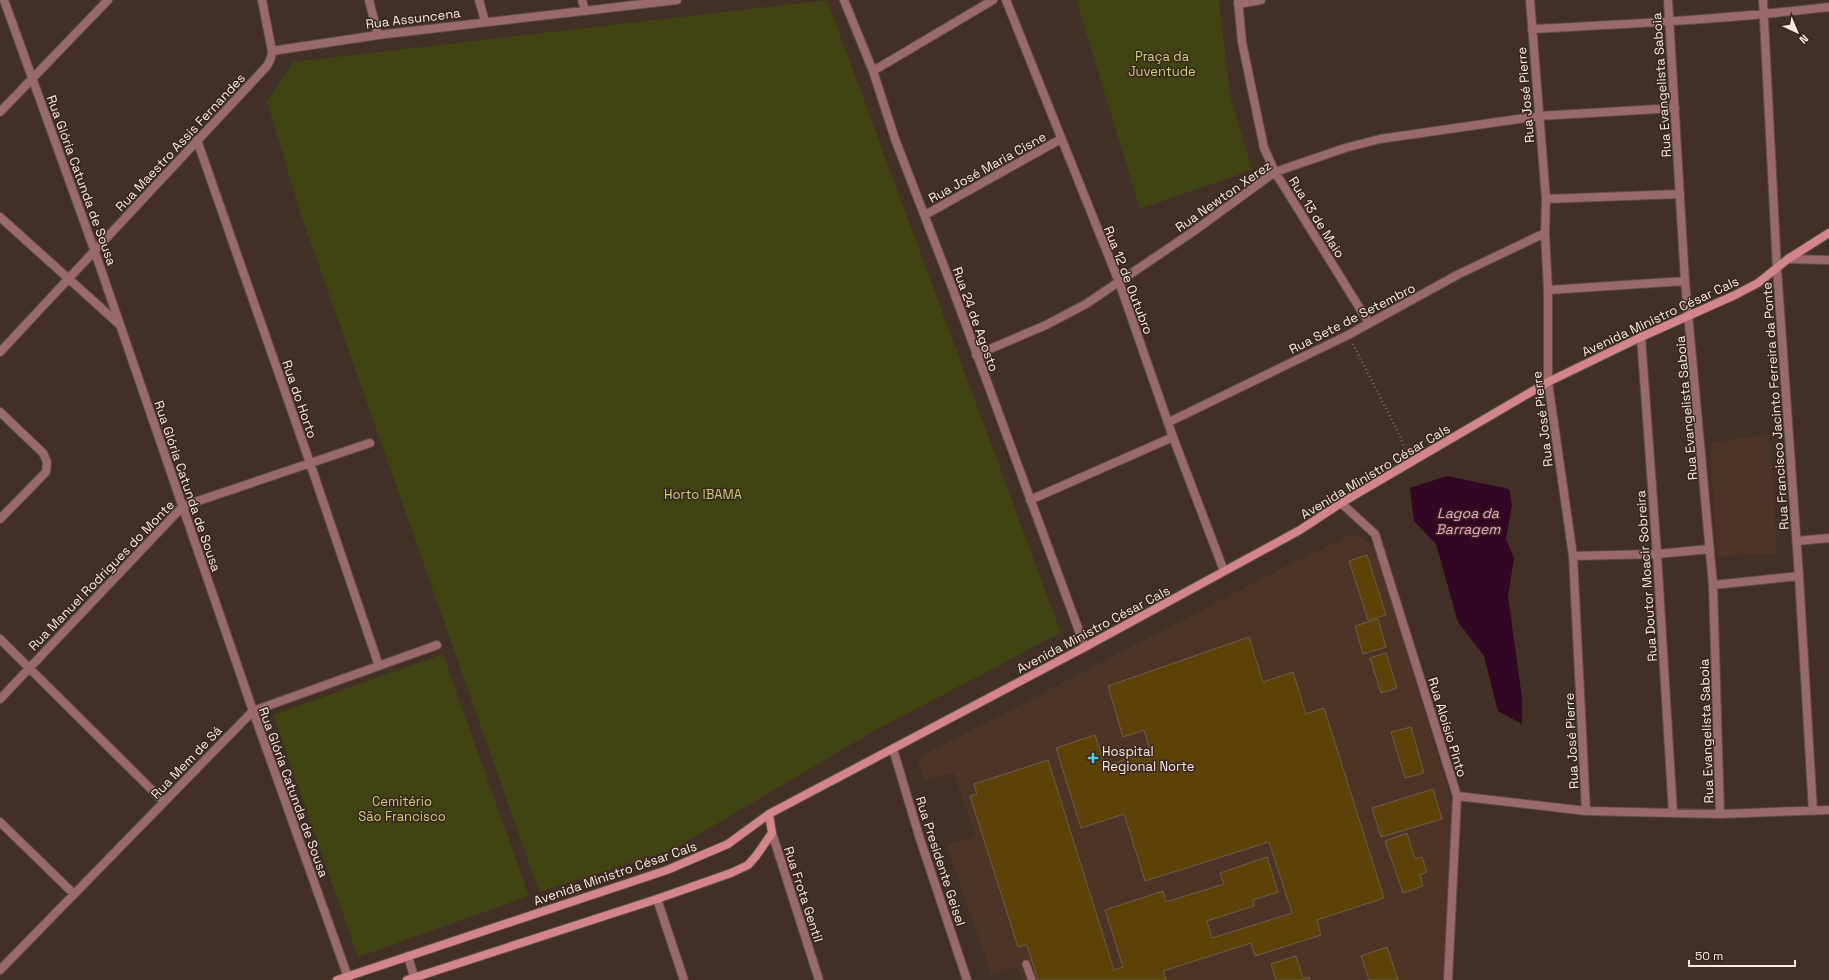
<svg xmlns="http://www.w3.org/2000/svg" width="1829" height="980" viewBox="0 0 1829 980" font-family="'Space Grotesk',sans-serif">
	<rect width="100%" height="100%" fill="#422f25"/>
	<path fill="#4e3427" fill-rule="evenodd" d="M1770 434 1777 553 1717 557 1710 443Z
		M1355 535 1362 538 1370 543 1376 551 1453 806 1445 980H1022L1017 967 991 975 993 980 918 761 920 757 1288 565 1349 536ZM953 772 976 835 948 845 925 782Z"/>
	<path fill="#404312" d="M827 0 1061 633 876 730 674 849 539 892 301 215 267 101 293 62Z
		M1076 0H1219L1230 94 1252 170 1140 209Z
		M443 654 529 896 358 957 273 715Z"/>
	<path fill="#320723" d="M1447 476 1509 489 1512 505 1506 539 1514 558 1508 596 1522 698V724L1498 711 1484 656 1458 622 1436 544 1414 521 1410 488Z"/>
	<path fill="#5d4208" stroke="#6a5f4c" d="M1367 555 1386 615 1368 620 1349 561Z
		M1378 619 1386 647 1363 654 1355 626Z
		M1249 637 1263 682 1293 672 1306 714 1324 708 1384 898 1317 920 1321 935 1255 956 1251 943 1163 971 1166 980H1038L1027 945 1018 947 970 796 977 794 974 784 1048 760 1114 970 1123 967 1105 910 1163 891 1166 902 1224 884 1220 873 1267 857 1278 892 1253 900 1254 906 1207 921 1212 938 1292 913 1269 842 1145 881 1124 814 1081 828 1056 748 1095 735 1105 766 1150 751 1144 730 1123 737 1108 686Z
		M1386 653 1397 688 1381 693 1370 658Z
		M1411 727 1424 773 1405 778 1391 732Z
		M1433 789 1442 819 1381 837 1372 808Z
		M1407 833 1415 859 1422 857 1427 872 1420 875 1423 886 1403 893 1385 841Z
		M1387 947 1398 980H1369L1361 956Z
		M1296 956 1303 978 1309 977 1310 980H1276L1271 964Z"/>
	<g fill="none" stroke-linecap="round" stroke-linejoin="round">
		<g stroke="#5f4d44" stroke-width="9">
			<path id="lane" d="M1026 964 1032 980"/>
		</g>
		<g stroke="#5f4d44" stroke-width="10">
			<path id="street" d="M4 0 95 252 253 711 349 980
				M369 0 378 35
				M479 0 485 21
				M582 0 585 11
				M844 0 873 71 895 139 952 287 1085 647
				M1006 0 1119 282 1173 437 1224 571
				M1238 0 1242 42 1264 148 1275 172 1369 323
				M1530 0 1546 199 1545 233 1548 290V382L1573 556 1586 811
				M1668 0 1685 281 1713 585 1720 814
				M1763 0 1777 269 1799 576 1813 811
				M1238 4 1261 0
				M1532 29C1631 24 1730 19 1829 7
				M272 51 378 35 677 0
				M873 71 993 0
				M0 112 108 0
				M197 140 310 463 379 666
				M1546 199 1680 194
				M925 215 1061 139
				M0 217 120 325
				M1788 259 1829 260
				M1548 290 1685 281
				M1641 337 1657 554 1673 813
				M0 352 267 66 271 58 272 51 262 0
				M976 355 1046 325 1086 304 1194 231 1275 172 1345 148 1380 139 1539 116 1675 108
				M0 412 43 453 47 462 46 472 0 519
				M1169 422 1348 335 1459 274 1545 233
				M1030 500 1173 437
				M1341 503 1375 534 1457 796 1448 980
				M1797 541 1829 538
				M1573 556 1657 554 1710 549
				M1713 585 1799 576
				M0 639 164 802
				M0 699 183 506 370 443
				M893 749 920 839 967 980
				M1457 796 1586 811 1720 814 1829 810
				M0 822 74 894
				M772 833 819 980
				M657 899 684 980
				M408 956 415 980
				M0 970 253 711 437 645"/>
		</g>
		<g stroke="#5f4d44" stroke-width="10">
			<path id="secondary" d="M337 980 667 870 728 844 769 814 1085 647 1300 530 1341 503 1548 382 1641 337 1735 295 1758 283 1788 259 1829 233
				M407 980 657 899 731 873 748 865 756 856 772 833 769 814"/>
		</g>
		<path stroke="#7b6a61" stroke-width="2.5" stroke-dasharray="1 3" stroke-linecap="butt" d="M1353 344 1400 436 1406 453"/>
		<use href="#lane" stroke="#99696b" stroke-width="7"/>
		<use href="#street" stroke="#99696b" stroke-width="8"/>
		<use href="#secondary" stroke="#d2868a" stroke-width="8"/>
	</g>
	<path fill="#53cadc" stroke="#38251c" stroke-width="1.5" d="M1091 752h4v4h4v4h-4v4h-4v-4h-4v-4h4z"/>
	<g text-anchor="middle" stroke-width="3" stroke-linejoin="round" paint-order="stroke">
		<g font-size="13" fill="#f8ebe5" stroke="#38251c">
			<text transform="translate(413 18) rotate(-7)" y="5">Rua Assuncena</text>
			<text transform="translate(1661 85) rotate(-94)" y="5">Rua Evangelista Saboia</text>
			<text transform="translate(1525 95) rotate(-95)" y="5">Rua José Pierre</text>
			<text transform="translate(180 142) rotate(-47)" y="5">Rua Maestro Assis Fernandes</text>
			<text transform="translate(987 167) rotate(-29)" y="5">Rua José Maria Cisne</text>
			<text transform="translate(82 180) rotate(70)" y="5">Rua Glória Catunda de Sousa</text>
			<text transform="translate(1223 196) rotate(-35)" y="5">Rua Newton Xerez</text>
			<text transform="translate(1317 217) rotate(58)" y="5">Rua 13 de Maio</text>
			<text transform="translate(1129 280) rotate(69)" y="5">Rua 12 de Outubro</text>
			<text transform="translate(1660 316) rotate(-25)" y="5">Avenida Ministro César Cals</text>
			<text transform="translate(1352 318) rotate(-27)" y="5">Rua Sete de Setembro</text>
			<text transform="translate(976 319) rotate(70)" y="5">Rua 24 de Agosto</text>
			<text transform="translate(300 399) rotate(71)" y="5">Rua do Horto</text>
			<text transform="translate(1775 406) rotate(-94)" y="5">Rua Francisco Jacinto Ferreira da Ponte</text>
			<text transform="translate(1686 408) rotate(-95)" y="5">Rua Evangelista Saboia</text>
			<text transform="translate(1542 419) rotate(-97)" y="5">Rua José Pierre</text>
			<text transform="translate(1375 471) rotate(-31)" y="5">Avenida Ministro César Cals</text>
			<text transform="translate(188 486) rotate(71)" y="5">Rua Glória Catunda de Sousa</text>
			<text transform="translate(101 575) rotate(-46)" y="5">Rua Manuel Rodrigues do Monte</text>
			<text transform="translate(1646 576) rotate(-94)" y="5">Rua Doutor Moacir Sobreira</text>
			<text transform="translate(1093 629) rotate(-28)" y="5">Avenida Ministro César Cals</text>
			<text transform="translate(1448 727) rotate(73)" y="5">Rua Aloísio Pinto</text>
			<text transform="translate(1706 731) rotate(-92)" y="5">Rua Evangelista Saboia</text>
			<text transform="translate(1571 741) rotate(-93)" y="5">Rua José Pierre</text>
			<text transform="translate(186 762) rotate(-46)" y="5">Rua Mem de Sá</text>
			<text transform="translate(294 792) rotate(70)" y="5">Rua Glória Catunda de Sousa</text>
			<text transform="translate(941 861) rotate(72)" y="5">Rua Presidente Geisel</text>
			<text transform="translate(615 873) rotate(-19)" y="5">Avenida Ministro César Cals</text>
			<text transform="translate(804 894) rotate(72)" y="5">Rua Frota Gentil</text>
		</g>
		<g font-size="13" fill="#c8cf7b" stroke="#38251c">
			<text x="1162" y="61">Praça da<tspan x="1162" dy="15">Juventude</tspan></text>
			<text x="703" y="499">Horto IBAMA</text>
			<text x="402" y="806">Cemitério<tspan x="402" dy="15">São Francisco</tspan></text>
		</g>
		<g font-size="13" fill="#f8ebe5" stroke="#38251c" text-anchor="start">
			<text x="1102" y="756">Hospital<tspan x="1102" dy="15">Regional Norte</tspan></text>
		</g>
		<g font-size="14" font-style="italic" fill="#f1a3d0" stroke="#38251c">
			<text x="1468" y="518">Lagoa da<tspan x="1468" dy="16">Barragem</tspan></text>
		</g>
	</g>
	<g transform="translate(1797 32) rotate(136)" stroke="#38251c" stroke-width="3" paint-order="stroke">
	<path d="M0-3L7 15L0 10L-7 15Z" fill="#f8ebe5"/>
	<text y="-6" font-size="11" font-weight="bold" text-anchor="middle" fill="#f8ebe5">N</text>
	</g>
	<path d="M1689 960v6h106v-6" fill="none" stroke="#f8ebe5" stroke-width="2"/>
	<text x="1695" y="960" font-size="12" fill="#f8ebe5" stroke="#38251c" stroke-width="3" paint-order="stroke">50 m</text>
</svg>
